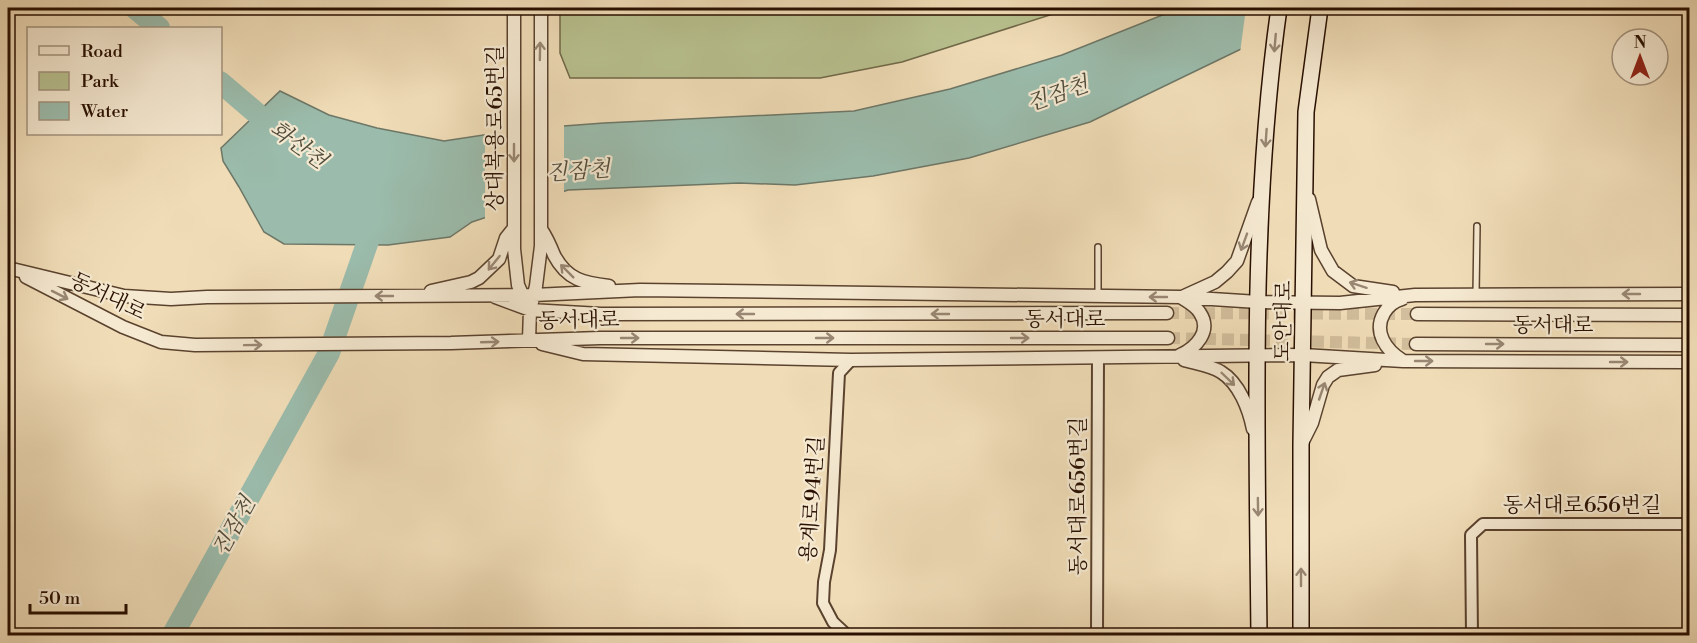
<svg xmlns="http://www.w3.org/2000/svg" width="1697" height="643" viewBox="0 0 1697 643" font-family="'Libre Bodoni','Noto Serif KR',serif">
	<rect width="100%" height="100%" fill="#f0ddb8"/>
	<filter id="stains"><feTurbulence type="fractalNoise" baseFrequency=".00333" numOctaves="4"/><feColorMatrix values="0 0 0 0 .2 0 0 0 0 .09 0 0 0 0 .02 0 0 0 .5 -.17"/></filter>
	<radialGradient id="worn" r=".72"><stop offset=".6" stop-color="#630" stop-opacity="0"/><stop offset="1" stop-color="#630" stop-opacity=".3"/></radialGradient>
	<path fill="#b8c18f" stroke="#706848" stroke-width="1.5" d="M560 8H1072L902 62 820 78H570L560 53Z"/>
	<path fill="#9bbcac" stroke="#6d7767" stroke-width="1.5" d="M1180 8H1344L1239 50 1090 122 969 158 873 176 795 185 739 183 568 190 472 222 450 237 388 245 284 244 264 232 239 187 223 161 221 148 280 91 329 115 377 128 444 141 523 129 604 123 854 111 950 89 1062 55Z"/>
	<path fill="#f0ddb8" d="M1246 8H1347L1345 10 1240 53Z
		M564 123V195L485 221V132L523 126Z"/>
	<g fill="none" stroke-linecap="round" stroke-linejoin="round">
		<path stroke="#9bbcac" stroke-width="22" d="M135 8 159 28
			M220 82 281 134
			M172 636 329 353 376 218"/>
		<path stroke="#d2be9c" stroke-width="12" stroke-dasharray="12 6" stroke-linecap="butt" d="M1167 313 1417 314
			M1168 338 1416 344"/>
		<g stroke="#5a422e" stroke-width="8">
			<path id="service" d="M1098 247V295
				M1476 295 1477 226"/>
		</g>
		<g stroke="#5a422e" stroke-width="14">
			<path id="minor" d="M848 636 833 622 823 603 824 582 830 550 839 373 851 360
				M1097 636 1098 357
				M1472 636 1471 535 1483 524H1690"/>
		</g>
		<g stroke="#5a422e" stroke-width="15">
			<path id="tertiary" d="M514 8V249L518 285 525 301
				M1309 199 1321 250 1333 271 1353 286 1393 292
				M541 229C547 238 550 245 554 255 567 280 584 283 609 286
				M8 268 124 296 171 299 207 297 534 295 640 290 1181 297 1258 302 1340 303 1415 295 1690 294
				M26 277 123 327 161 342 195 345 451 343 600 338H1168
				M431 291 471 282 479 278 499 259 506 238 514 228
				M495 297 530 310 601 314 1167 313
				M1182 297 1215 282 1227 272 1237 261 1258 202
				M1402 299C1395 301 1388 306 1384 313 1373 332 1386 350 1402 360
				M1417 314 1690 315
				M529 340 530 310 536 286 541 246V8
				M542 344 583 354 851 360 1303 355 1403 361 1690 362
				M1416 344 1690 345
				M1180 355C1196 348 1212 331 1200 313 1196 306 1188 302 1182 298
				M1184 360C1194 363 1212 366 1221 372 1239 383 1249 409 1253 429
				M1301 445 1312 423 1323 385 1328 377 1338 370 1375 365"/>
		</g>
		<g stroke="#280f00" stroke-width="18">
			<path id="secondary" d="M1259 636C1257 428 1250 214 1279 8
				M1301 636V445L1306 112 1320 8"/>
		</g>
		<use href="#service" stroke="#f5e9d1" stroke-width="5"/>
		<use href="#minor" stroke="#f5e9d1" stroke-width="10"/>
		<use href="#tertiary" stroke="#f5e9d1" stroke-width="12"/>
		<use href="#secondary" stroke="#f5e9d1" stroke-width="15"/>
	</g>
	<defs><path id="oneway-shaft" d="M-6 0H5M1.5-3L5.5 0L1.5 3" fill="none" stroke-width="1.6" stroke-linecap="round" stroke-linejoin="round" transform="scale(1.5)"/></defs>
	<g stroke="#998773">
		<use href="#oneway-shaft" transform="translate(1275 43) rotate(95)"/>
		<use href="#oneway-shaft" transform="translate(540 51) rotate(-89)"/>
		<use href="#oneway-shaft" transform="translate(1266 138) rotate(94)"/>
		<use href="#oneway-shaft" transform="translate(514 153) rotate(90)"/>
		<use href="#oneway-shaft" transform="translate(1244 242) rotate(110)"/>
		<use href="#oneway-shaft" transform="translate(494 263) rotate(129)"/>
		<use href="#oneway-shaft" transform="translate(567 271) rotate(-135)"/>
		<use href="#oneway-shaft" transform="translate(1358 285) rotate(-162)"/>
		<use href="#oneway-shaft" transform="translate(1631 294) rotate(180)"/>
		<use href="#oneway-shaft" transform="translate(60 295) rotate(27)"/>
		<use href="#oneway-shaft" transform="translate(384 296) rotate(180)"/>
		<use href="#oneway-shaft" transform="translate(1158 297) rotate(-180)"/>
		<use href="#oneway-shaft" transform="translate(745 314) rotate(180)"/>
		<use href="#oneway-shaft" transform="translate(940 314) rotate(180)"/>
		<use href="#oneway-shaft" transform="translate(630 338)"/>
		<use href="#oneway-shaft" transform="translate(825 338)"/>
		<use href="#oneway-shaft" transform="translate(1020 338)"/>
		<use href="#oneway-shaft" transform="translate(490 342) rotate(-2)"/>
		<use href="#oneway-shaft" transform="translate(1495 344)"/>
		<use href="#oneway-shaft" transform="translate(253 345) rotate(-1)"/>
		<use href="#oneway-shaft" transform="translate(1424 361)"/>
		<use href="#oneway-shaft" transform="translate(1619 362)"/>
		<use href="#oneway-shaft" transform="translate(1228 379) rotate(44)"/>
		<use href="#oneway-shaft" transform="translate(1322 391) rotate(-71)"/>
		<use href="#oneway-shaft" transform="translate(1258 507) rotate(89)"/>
		<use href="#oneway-shaft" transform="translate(1301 577) rotate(-90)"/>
	</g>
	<g text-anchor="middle" stroke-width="4.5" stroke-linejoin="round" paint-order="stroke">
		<g font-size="21" fill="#280f00" stroke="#f5e9d1">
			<text transform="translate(495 128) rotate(-90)" y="7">상대복용로65번길</text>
			<text transform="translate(108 296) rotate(26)" y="7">동서대로</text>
			<text x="1065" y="326">동서대로</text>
			<text transform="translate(579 320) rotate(-1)" y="7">동서대로</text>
			<text transform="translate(1283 321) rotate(-89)" y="7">도안대로</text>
			<text x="1553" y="332">동서대로</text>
			<text transform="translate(1078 496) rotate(-90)" y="7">동서대로656번길</text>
			<text transform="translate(812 499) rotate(-86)" y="7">용계로94번길</text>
			<text x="1582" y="512">동서대로656번길</text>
		</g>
		<g font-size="22" font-style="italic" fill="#504c3c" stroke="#f5e9d1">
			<text transform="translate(1057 93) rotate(-19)" y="8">진잠천</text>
			<text transform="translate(299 144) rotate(36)" y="8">화산천</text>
			<text transform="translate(578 170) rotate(-4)" y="8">진잠천</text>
			<text transform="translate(233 526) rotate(-61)" y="8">진잠천</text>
		</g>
	</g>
	<rect width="1697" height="643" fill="none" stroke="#f0ddb8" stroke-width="30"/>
	<rect x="9" y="9" width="1679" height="625" fill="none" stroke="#280f00" stroke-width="3"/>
	<rect x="15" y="15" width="1667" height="613" fill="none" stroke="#280f00" stroke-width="1.5"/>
	<rect x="27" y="27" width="195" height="108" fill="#f5e9d1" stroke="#a3927d" stroke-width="1.5"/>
	<rect x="39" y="46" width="30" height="9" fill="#f5e9d1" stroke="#a3927d" stroke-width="1.5"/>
	<text x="81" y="57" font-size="18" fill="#280f00">Road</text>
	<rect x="39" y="72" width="30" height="18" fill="#b8c18f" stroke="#a3927d" stroke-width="1.5"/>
	<text x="81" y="87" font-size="18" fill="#280f00">Park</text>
	<rect x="39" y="102" width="30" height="18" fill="#9bbcac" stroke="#a3927d" stroke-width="1.5"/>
	<text x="81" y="117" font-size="18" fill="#280f00">Water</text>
	<g transform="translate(1640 57)"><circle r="28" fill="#f5e9d1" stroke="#a3927d" stroke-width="1.5"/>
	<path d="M0-4.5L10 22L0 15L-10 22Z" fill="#8f2418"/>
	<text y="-9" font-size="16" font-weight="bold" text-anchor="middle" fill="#280f00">N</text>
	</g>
	<path d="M30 604v9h96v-9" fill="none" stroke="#280f00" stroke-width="3"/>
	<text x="39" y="604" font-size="18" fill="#280f00" stroke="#f5e9d1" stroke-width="4.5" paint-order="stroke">50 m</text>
	<rect width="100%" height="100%" filter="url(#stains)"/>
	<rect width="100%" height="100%" fill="url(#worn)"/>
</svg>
